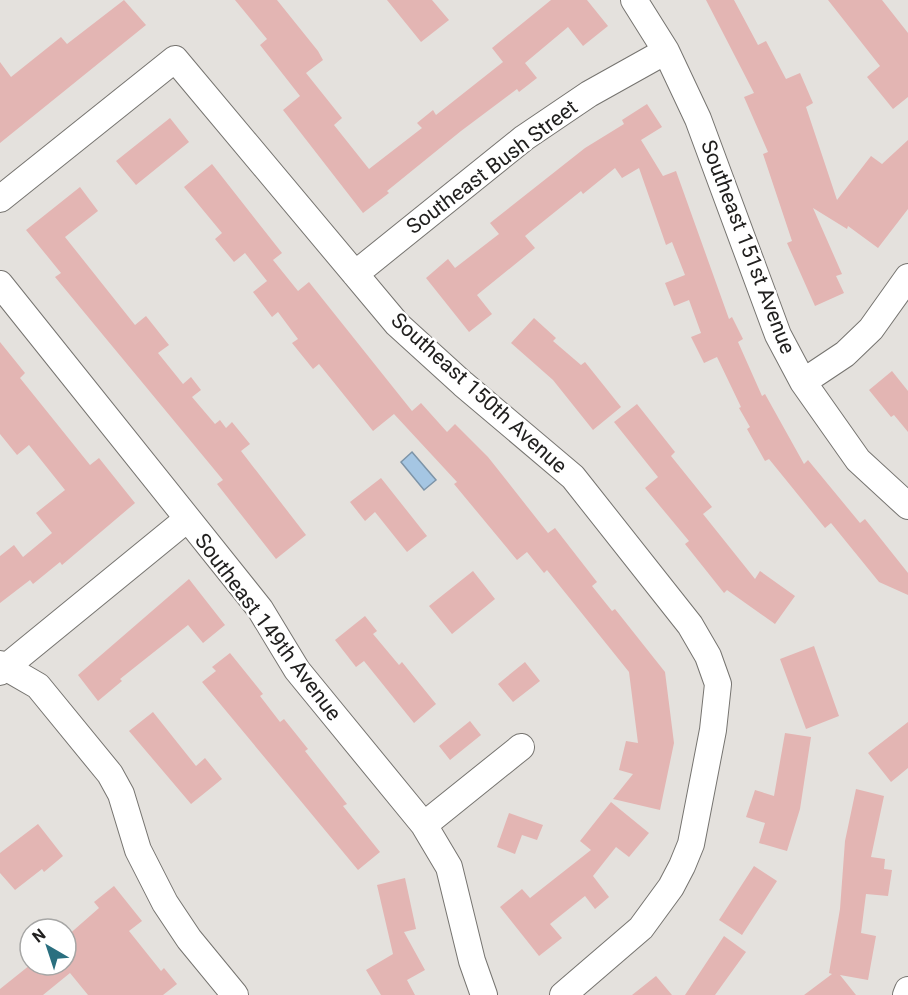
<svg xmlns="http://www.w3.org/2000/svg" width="908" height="995" viewBox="0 0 908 995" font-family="Roboto,sans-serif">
	<rect width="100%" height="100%" fill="#e4e1dd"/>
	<path fill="#a5c6e3" stroke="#7d94a8" stroke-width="1.5" d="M412 452 436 480 424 490 401 462Z"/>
	<path fill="#e3b5b3" d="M124 0 146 25 0 143V62L11 77 61 37 67 44Z
		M235 0H277L318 51 323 60 306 73 342 118 334 125 369 169 422 128 417 123 433 110 436 115 503 62 492 48 551 0H587L608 26 583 46 568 27 525 63 537 78 519 92 517 89 461 131 387 191 389 193 363 213 283 110 300 96 260 45 267 39Z
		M387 0H432L449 20 421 42Z
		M706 0H734L758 45 766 41 786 79 800 73 813 103 806 107 837 200 871 156 882 164 908 140V209L878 248 848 226 847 229 813 208 842 274 836 276 844 293 815 306 787 243 792 241 763 154 768 152 744 97 754 93Z
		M828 0H882L908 33V97L893 109 867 77 880 66Z
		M647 104 662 127 641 140 663 176 676 171 729 319 732 317 743 339 738 342 762 396 765 394 804 464 808 460 860 523 865 519 908 573V595L879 582 831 523 825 528 769 459 765 461 747 429 750 427 739 408 741 407 717 357 704 363 691 337 701 333 689 300 674 306 665 283 685 275 672 242 666 245 639 168 622 178 615 168 583 194 581 191 525 236 535 248 477 295 492 314 469 332 426 278 448 259 455 268 499 234 490 223 585 148 624 124 622 120Z
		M170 118 189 142 136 185 116 161Z
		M212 164 282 253 273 260 298 291 309 282 412 411 421 403 447 432 455 424 488 457 548 533 555 528 597 582 592 586 612 611 615 609 665 672 674 743 660 810 613 799 633 774 619 770 626 741 638 743 629 672 547 570 544 573 527 552 517 560 454 484 457 482 394 414 373 431 319 364 313 369 292 343 298 339 278 312 272 317 253 292 267 281 245 253 234 262 215 239 222 233 184 187Z
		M80 187 98 211 65 237 135 325 146 316 169 345 158 353 183 384 191 377 201 390 192 397 215 424 220 420 226 428 232 422 250 444 241 451 306 535 276 559 217 484 223 480 55 277 61 273 26 230Z
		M534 318 556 338 553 341 581 365 585 362 621 407 593 430 553 380 511 343Z
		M0 342 25 373 20 378 90 465 99 458 135 503 62 565 60 562 33 584 30 580 0 603V556L14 545 23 557 52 533 36 513 65 490 29 445 17 455 0 434Z
		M892 371 908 391V432L894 415 891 417 869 390Z
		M637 404 675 452 671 456 712 507 703 514 755 579 760 571 795 596 775 624 727 590 724 593 685 544 689 541 645 488 658 477 614 422Z
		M381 478 427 536 407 552 375 512 365 521 350 502Z
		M473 571 495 599 452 634 429 606Z
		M189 579 225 625 203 643 188 625 120 679 122 681 98 701 78 675Z
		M365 616 377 631 373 634 399 665 402 662 436 704 414 723 364 661 356 667 335 640Z
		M814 646 839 716 806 729 780 659Z
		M230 653 263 694 260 696 280 722 284 719 308 749 305 751 347 804 343 806 380 852 358 870 202 682 216 671 212 667Z
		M525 662 540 681 513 702 498 684Z
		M153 712 196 766 205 758 222 779 191 804 129 731Z
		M470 721 481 735 450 760 439 746Z
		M908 722V768L891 782 868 753Z
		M785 733 811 737 800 809 787 851 759 843 765 823 746 817 755 790 774 796Z
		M856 789 884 796 871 857 885 859 884 869 892 870 888 896 866 894 861 933 876 936 868 980 840 975 856 995H804L832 974 829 973 840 909 845 841Z
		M611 802 649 833 629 857 616 847 593 876 609 897 595 909 585 896 550 924 562 938 539 956 500 907 522 889 530 898 591 850 580 841Z
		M509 813 543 825 537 840 522 835 515 854 497 847Z
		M38 824 63 856 44 872 42 869 15 890 0 873V853Z
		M754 866 777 881 742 935 719 920Z
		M405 878 416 929 404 932 425 970 407 980 415 995H381L366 970 393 954 377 885Z
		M114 886 142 921 129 931 161 971 164 968 177 984 163 995H88L70 973 43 995H0V989L30 965H66V937L99 908 94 902Z
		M724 936 746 952 715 995H685Z
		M656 976 672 995H632Z"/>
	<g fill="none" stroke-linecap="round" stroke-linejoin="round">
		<g stroke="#767470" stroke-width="28">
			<path id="minor" d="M634 0 666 51 698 119 778 335 803 382 858 460 908 506
				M0 199 175 59 397 324 463 384 573 477 690 625 708 656 718 684 713 730 691 844 682 866 671 887 641 928 563 995
				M355 274 524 138 589 94 666 51
				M0 284 260 609 297 670 424 825 449 867 472 961 484 995
				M803 382 845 354 871 329 908 277
				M0 664 38 686 110 774 121 794 138 850 165 903 189 939 235 995
				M0 672 186 520
				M424 825 521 747
				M906 995 908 990"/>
		</g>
		<use href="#minor" stroke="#fff" stroke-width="26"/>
	</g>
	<g text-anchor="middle" stroke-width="5" stroke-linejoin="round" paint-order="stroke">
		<g font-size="21" fill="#21201f" stroke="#fff">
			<text transform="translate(492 167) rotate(-37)" y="7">Southeast Bush Street</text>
			<text transform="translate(748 247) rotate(69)" y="7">Southeast 151st Avenue</text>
			<text transform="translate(479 393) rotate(42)" y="7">Southeast 150th Avenue</text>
			<text transform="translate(268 627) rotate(53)" y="7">Southeast 149th Avenue</text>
		</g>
	</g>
	<g transform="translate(48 947) rotate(321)"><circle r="28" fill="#ffffff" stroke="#a6a6a5" stroke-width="1.5"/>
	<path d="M0-4.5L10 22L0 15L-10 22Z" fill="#2a6f7f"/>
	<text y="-9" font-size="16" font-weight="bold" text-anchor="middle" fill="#21201f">N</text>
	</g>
</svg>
